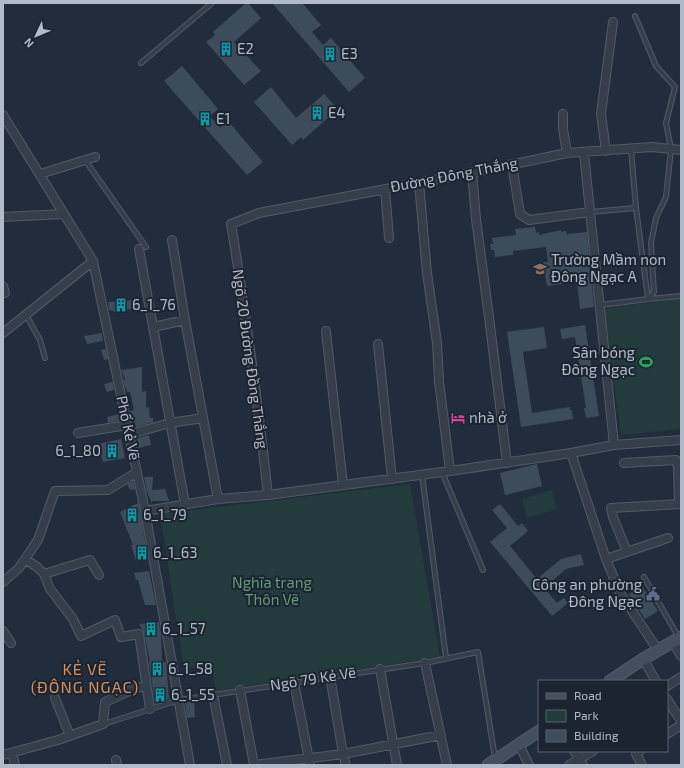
<svg xmlns="http://www.w3.org/2000/svg" width="684" height="768" viewBox="0 0 684 768" font-family="'Exo 2',sans-serif">
	<rect width="100%" height="100%" fill="#212d3c"/>
	<path fill="#233b3d" d="M681 299V429L621 435 604 308Z
		M410 484 440 657 216 691 211 665 184 669 160 514Z
		M552 490 557 509 527 518 522 499Z"/>
	<path fill="#3d4c5b" d="M246 3H248L261 18 234 42 261 71 244 85 206 42 215 35 213 32Z
		M272 3H302L321 25 312 32 323 45 331 38 365 78 349 92Z
		M182 66 218 109 210 116 220 128 228 121 263 162 247 175 164 81Z
		M271 87 296 118 324 94 338 109 303 140 301 137 292 145 254 102Z
		M535 227 536 233 539 232V235L561 230V232L566 231 567 234 587 232 594 307 580 309 577 282 547 286 543 262H548L546 247 513 251V255L495 257 494 250H491L490 244H493L492 238 516 235 515 229Z
		M134 300 135 308 116 312 109 310 108 302Z
		M585 325 599 416 586 418 584 408H586L575 337 562 339 560 329Z
		M544 327 547 348 523 352 532 413 570 407V410H572L573 419 521 427 507 332Z
		M102 333 103 341 87 344 84 336Z
		M106 349 108 359 104 360 101 350Z
		M142 367V392L146 391V408L149 407 150 418H153V422L136 427 130 411 134 410 130 392H127L126 387 125 388 123 380 125 379 121 370Z
		M113 382 114 390 107 392 104 384Z
		M119 414 121 420 108 423 107 417Z
		M149 435 151 445 139 448 137 438Z
		M121 439 125 458 103 462 98 444Z
		M537 464 542 486 505 495 500 473Z
		M144 477H153L152 490 165 489 169 501H152V504L147 492Z
		M133 481 135 489 130 490 127 484Z
		M138 503 140 512 148 560 136 561 131 545H133L120 512Z
		M500 504 518 526 522 523 528 531 510 546 537 579 561 559 581 554 584 565 566 569 544 588 557 603 564 598 568 603 552 616 490 542 507 528 492 510Z
		M149 571 156 605H145L138 580H136L134 573Z
		M642 586 658 611 645 619 629 594Z
		M159 622 161 634 162 662H166L169 699 155 704 149 661H150L144 633 139 624Z
		M194 701 195 717 187 718 185 703Z"/>
	<g fill="none" stroke-linecap="round" stroke-linejoin="round">
		<g stroke="#515a67" stroke-width="6">
			<path id="service" d="M141 63 212 3
				M631 149 636 208 648 299 681 296
				M85 160 146 247
				M590 212 636 208
				M600 305 648 299 654 292 651 243 656 218 666 197 671 149 666 123 675 87 656 66 635 16
				M26 315 40 340 45 358
				M442 472 483 570
				M422 475 446 658
				M644 577 679 638
				M104 724 179 700 425 663 478 652 495 758"/>
		</g>
		<g stroke="#515a67" stroke-width="10">
			<path id="minor" d="M563 114V129L567 153
				M3 115 93 261 145 511 190 765
				M606 151 601 114 613 22
				M584 153 614 445
				M512 164 520 214 529 220 590 212
				M472 172 476 219 489 317 507 463
				M40 174 95 157
				M419 183 427 273 437 343 439 381 450 471
				M385 189 389 238
				M3 217 63 214
				M172 240 185 320 218 499
				M139 249 185 504
				M3 286 5 293
				M153 327 185 320
				M326 331 343 485
				M3 333 93 261
				M378 344 392 479
				M78 433 127 425
				M130 434 170 423 203 418
				M571 453 606 559 620 593 658 650
				M624 463 676 460 678 468H681
				M678 468 679 504
				M268 495C258 404 246 314 231 224L259 213 476 172 567 153 652 147 681 150
				M145 511 218 499 268 495 450 471 571 453 614 445 681 440
				M627 552 613 517 611 508 681 504
				M25 559 37 567 44 574 50 589 73 619 81 636 115 620 121 637 139 634 150 709
				M606 559 668 538
				M44 574 90 560 99 575
				M3 582 19 568 38 540 55 491 108 490 137 472
				M3 631 11 643
				M673 642 681 656
				M643 659 656 681
				M425 663 447 765
				M380 669 397 765
				M330 676 343 754 346 765
				M294 682 310 765
				M667 686 681 677
				M240 690 254 765
				M213 695 227 765
				M55 698 70 736
				M667 699 681 721
				M667 734 681 725
				M519 745 529 765
				M574 751 583 765
				M640 751 636 754 642 765
				M12 753 15 765
				M3 755 58 740 103 724 105 702 136 688 146 686
				M116 760 117 765
				M254 765 343 754 441 735
				M569 765 593 751"/>
		</g>
		<g stroke="#515a67" stroke-width="13">
			<path id="secondary" d="M610 681 643 659 681 637
				M488 765 539 731"/>
		</g>
		<use href="#service" stroke="#353f4c" stroke-width="4"/>
		<use href="#minor" stroke="#353f4c" stroke-width="8"/>
		<use href="#secondary" stroke="#434e5f" stroke-width="11"/>
	</g>
	<defs>
		<g id="building-bare" transform="scale(1.08)"><path d="M-4-6H4V6H1V3H-1V6H-4ZM-2.5-4.3h1.7v1.8h-1.7ZM.8-4.3h1.7v1.8H.8ZM-2.5-1h1.7V.8h-1.7ZM.8-1h1.7V.8H.8Z" fill="#0f9aa8" stroke="#1b2431" stroke-width="2.5" paint-order="stroke"/></g>
		<g id="school-bare" transform="scale(1.08)"><path d="M0-5L7-2L0 1L-7-2ZM-4 1L0 2.5L4 1V4Q0 6-4 4Z" fill="#8d6e63" stroke="#1b2431" stroke-width="2.5" paint-order="stroke"/></g>
		<g id="stadium-bare" transform="scale(1.08)"><path d="M0-5a6.5 5 0 1 0 0 10a6.5 5 0 1 0 0-10ZM-3.5-1.8h7v3.6h-7Z" fill="#2e9e5b" stroke="#1b2431" stroke-width="2.5" paint-order="stroke"/></g>
		<g id="hotel-bare" transform="scale(1.08)"><path d="M-6-4.5h1.5V1H6V5H4.5V3h-9V5H-6ZM-4 0a1.8 1.8 0 1 1 3.6 0ZM.5 0V-2.5h3Q6-2.5 6 0Z" fill="#d1479c" stroke="#1b2431" stroke-width="2.5" paint-order="stroke"/></g>
		<g id="civic-bare" transform="scale(1.08)"><path d="M-.6-6.5H3V-4.5H.6V-3L4-1V1h2V6H-6V1h2V-1L-.6-3ZM-1.2 2.5V6h2.4V2.5Z" fill="#5c6f8a" stroke="#1b2431" stroke-width="2.5" paint-order="stroke"/></g>
	</defs>
	<g fill-rule="evenodd">
		<use href="#building-bare" x="226" y="49"/>
		<use href="#building-bare" x="330" y="54"/>
		<use href="#building-bare" x="317" y="113"/>
		<use href="#building-bare" x="205" y="119"/>
		<use href="#school-bare" x="540" y="269"/>
		<use href="#building-bare" x="121" y="305"/>
		<use href="#stadium-bare" x="646" y="362"/>
		<use href="#hotel-bare" x="458" y="418"/>
		<use href="#building-bare" x="112" y="451"/>
		<use href="#building-bare" x="132" y="515"/>
		<use href="#building-bare" x="142" y="553"/>
		<use href="#civic-bare" x="653" y="594"/>
		<use href="#building-bare" x="151" y="629"/>
		<use href="#building-bare" x="157" y="669"/>
		<use href="#building-bare" x="160" y="695"/>
	</g>
	<g text-anchor="middle" stroke-width="4" stroke-linejoin="round" paint-order="stroke">
		<g font-size="15" fill="#b1bac8" stroke="#1b2431" text-anchor="start">
			<text x="237" y="54">E2</text>
			<text x="341" y="59">E3</text>
			<text x="328" y="118">E4</text>
			<text x="216" y="124">E1</text>
			<text x="551" y="265">Trường Mầm non<tspan x="551" dy="17">Đông Ngạc A</tspan></text>
			<text x="132" y="310">6_1_76</text>
			<text x="635" y="358" text-anchor="end">Sân bóng<tspan x="635" dy="17">Đông Ngạc</tspan></text>
			<text x="469" y="423">nhà ở</text>
			<text x="101" y="456" text-anchor="end">6_1_80</text>
			<text x="143" y="520">6_1_79</text>
			<text x="153" y="558">6_1_63</text>
			<text x="642" y="590" text-anchor="end">Công an phường<tspan x="642" dy="17">Đông Ngạc</tspan></text>
			<text x="162" y="634">6_1_57</text>
			<text x="168" y="674">6_1_58</text>
			<text x="171" y="700">6_1_55</text>
		</g>
		<g font-size="15" fill="#b1bac8" stroke="#1b2431">
			<text transform="translate(454 175) rotate(-11)" y="5">Đường Đông Thắng</text>
			<text transform="translate(250 359) rotate(82)" y="5">Ngõ 20 Đường Đồng Thắng</text>
			<text transform="translate(128 428) rotate(78)" y="5">Phố Kẻ Vẽ</text>
			<text transform="translate(313 679) rotate(-9)" y="5">Ngõ 79 Kẻ Vẽ</text>
		</g>
		<g font-size="15" fill="#669a71" stroke="#1b2431">
			<text x="272" y="588">Nghĩa trang<tspan x="272" dy="17">Thôn Vẽ</tspan></text>
		</g>
		<g font-size="16" letter-spacing="1" fill="#d98f5b" stroke="#1b2431">
			<text x="85" y="675">KẺ VẼ<tspan x="85" dy="18">(ĐÔNG NGẠC)</tspan></text>
		</g>
	</g>
	<rect width="684" height="768" fill="none" stroke="#b1bac8" stroke-width="8"/>
	<rect x="538" y="680" width="130" height="72" fill="#1b2431" stroke="#57606d"/>
	<rect x="546" y="693" width="20" height="6" fill="#434e5f" stroke="#57606d"/>
	<text x="574" y="700" font-size="12" fill="#b1bac8">Road</text>
	<rect x="546" y="710" width="20" height="12" fill="#233b3d" stroke="#57606d"/>
	<text x="574" y="720" font-size="12" fill="#b1bac8">Park</text>
	<rect x="546" y="730" width="20" height="12" fill="#3d4c5b" stroke="#57606d"/>
	<text x="574" y="740" font-size="12" fill="#b1bac8">Building</text>
	<g transform="translate(36 36) rotate(226)" stroke="#1b2431" stroke-width="3" paint-order="stroke">
	<path d="M0-3L7 15L0 10L-7 15Z" fill="#b1bac8"/>
	<text y="-6" font-size="11" font-weight="bold" text-anchor="middle" fill="#b1bac8">N</text>
	</g>
</svg>
